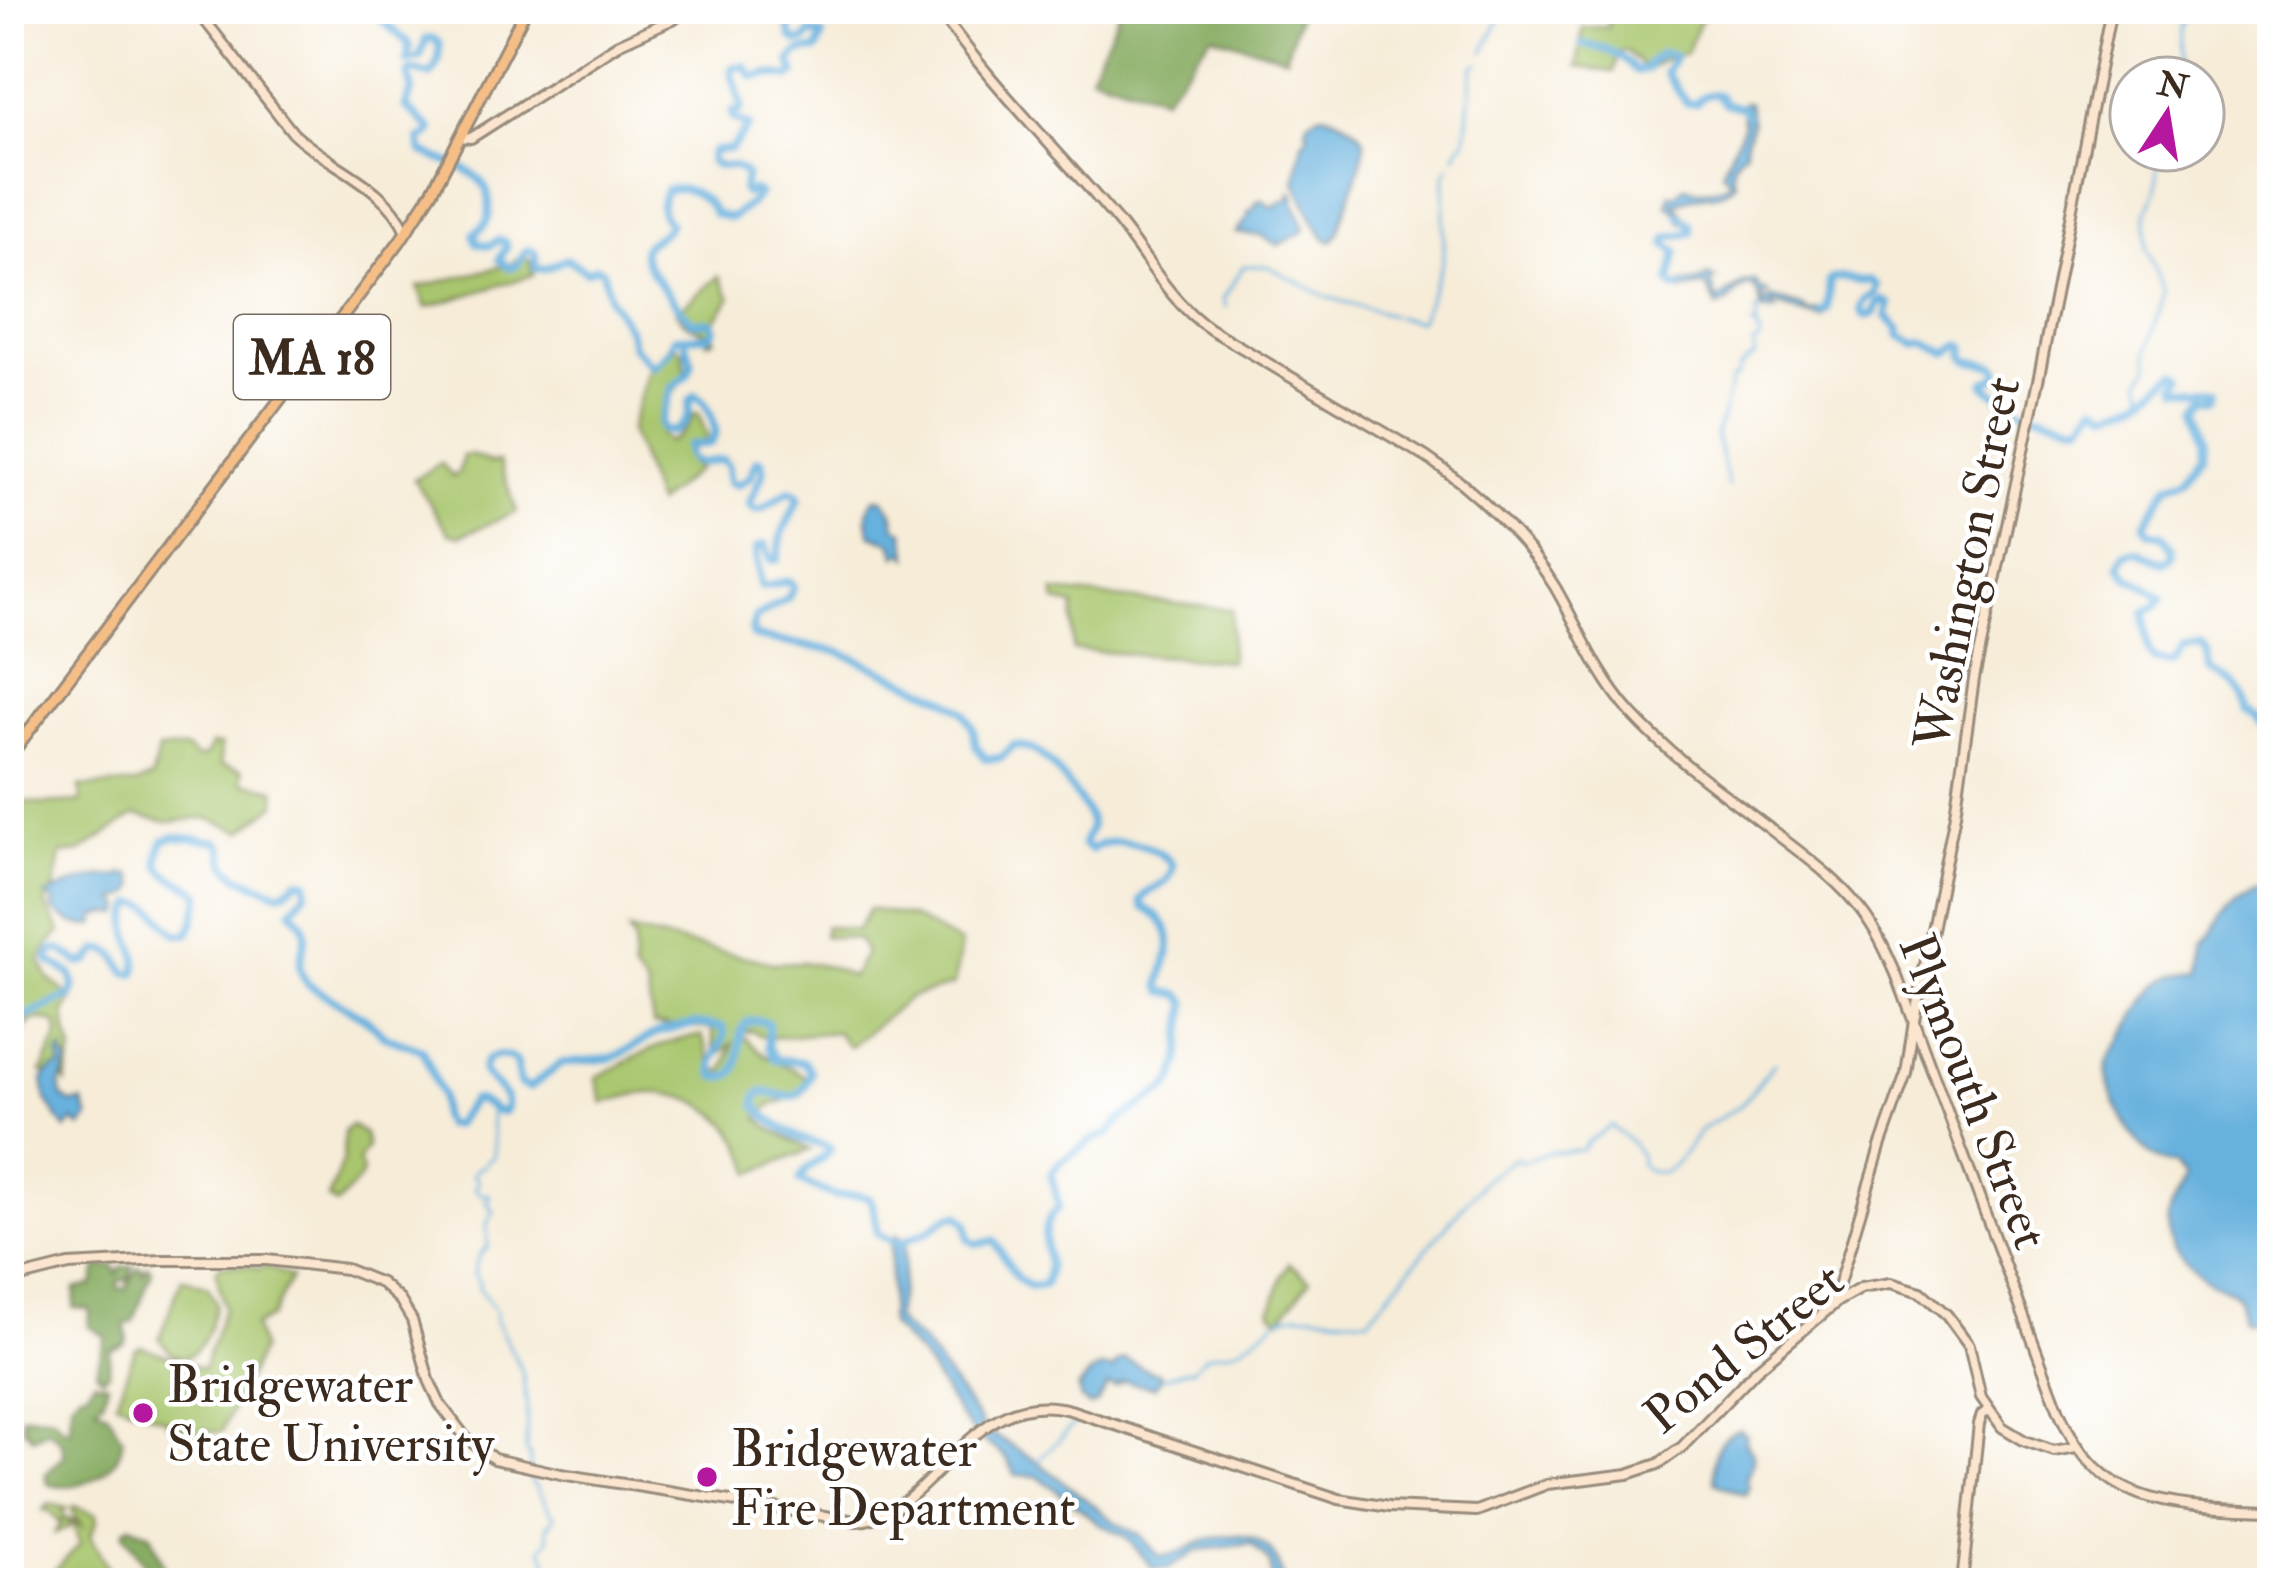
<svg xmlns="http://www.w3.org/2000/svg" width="2281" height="1592" viewBox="0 0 2281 1592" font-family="'IM FELL Double Pica',serif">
	<rect width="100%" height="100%" fill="#fff"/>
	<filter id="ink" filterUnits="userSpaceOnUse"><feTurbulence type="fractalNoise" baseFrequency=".00833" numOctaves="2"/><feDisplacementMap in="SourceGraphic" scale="24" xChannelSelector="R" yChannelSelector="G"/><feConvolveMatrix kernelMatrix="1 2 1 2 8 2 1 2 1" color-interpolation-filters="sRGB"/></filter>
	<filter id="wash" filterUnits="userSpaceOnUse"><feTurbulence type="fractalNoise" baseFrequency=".004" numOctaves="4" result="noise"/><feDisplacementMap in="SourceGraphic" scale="48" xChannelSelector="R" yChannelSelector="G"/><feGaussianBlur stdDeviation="2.7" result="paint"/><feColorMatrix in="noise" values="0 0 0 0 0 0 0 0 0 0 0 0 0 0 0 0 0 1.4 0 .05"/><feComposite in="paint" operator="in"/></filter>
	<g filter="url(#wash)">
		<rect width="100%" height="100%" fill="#f6ecd8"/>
		<path fill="#a9c66e" stroke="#727846" stroke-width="3" d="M1610 9H1705L1686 53 1660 61 1650 68 1644 67 1625 50 1618 53 1614 72 1577 67 1583 27H1608Z
			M522 256 530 261 533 275 426 308 418 287 508 265Z
			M719 276 731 298 712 324 715 339 707 342 706 332 686 324 676 312Z
			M677 347 683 351 686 375 666 404 661 436 668 442C682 437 687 427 694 414L698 413 707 436 703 444 689 449 686 454 691 465 698 469 656 504 630 430 650 363H656L667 348Z
			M471 455 491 463 499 462 517 512 460 536 449 533 414 479 441 463 453 477 459 472 463 456Z
			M1054 592 1232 609 1230 661 1073 650 1074 606 1056 602Z
			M211 745H220L221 765 242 770V782L275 789 276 804 242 831 207 818 167 822 135 815 80 852 61 854 55 886 45 904 61 932 49 945 40 960 49 979 73 998 65 1013 67 1033 73 1051 66 1083 58 1069 48 1074 42 1072 58 1037 57 1024C16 1005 17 1052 9 1075V987L13 958 9 956V799L42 804 81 802 80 787 136 784 152 778 158 750 187 749 197 758 206 756Z
			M869 909 911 917 961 944 954 985 909 998 849 1047 836 1032 767 1038 751 1031 740 1034C749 1039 754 1048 763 1054 778 1064 796 1067 809 1080 797 1106 770 1096 759 1118L771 1129 810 1150 752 1173C741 1126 708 1097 659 1093 641 1091 620 1099 603 1103L596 1077C631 1061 663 1038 702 1036L714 1071 724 1070 732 1044 719 1054 714 1048 712 1029 653 1024 647 988 633 971 634 941 628 931 774 963 802 962 830 967 852 977 865 953 858 939 823 936 825 926 857 930Z
			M351 1125 364 1134 367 1147 358 1161 363 1172 359 1180 336 1205 328 1199 343 1160 344 1131Z
			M1289 1263 1310 1280 1280 1319 1271 1311 1283 1274Z
			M221 1265 253 1266 258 1270 265 1266 291 1277 272 1316 254 1327 261 1349 222 1431 217 1433 203 1429 201 1435 194 1439 190 1432 168 1424V1420L116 1401 135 1350 141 1346 203 1369 224 1308 216 1271Z
			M182 1278 208 1287 216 1304C209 1335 189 1384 159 1338Z
			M49 1504 67 1508 62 1512 68 1521 70 1518 75 1524V1517L85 1529 72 1511 73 1506 96 1514 97 1522 90 1536 112 1575 108 1583 37 1582 46 1579 80 1544 74 1528 78 1525 70 1523V1527L55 1533 63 1520 59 1522 49 1511 43 1510Z"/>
		<path fill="#86ab61" stroke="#606a40" stroke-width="3" d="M1121 9H1300L1286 57 1212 35 1163 97 1090 74Z
			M114 1266 117 1274 122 1267 133 1266 128 1281 121 1280 118 1283V1288L126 1289 138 1267 142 1268 143 1273 148 1266 152 1271 133 1322 125 1324C128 1341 130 1344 110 1350L109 1372 102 1377 96 1371 106 1337 89 1326 90 1309 74 1308 75 1289 93 1285 97 1267Z
			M94 1380 108 1383 103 1400 96 1406C119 1416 109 1424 123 1437 120 1472 81 1494 48 1484L45 1475 65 1455 61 1441 48 1430 33 1438 23 1427 22 1415 52 1416 64 1429 70 1430 71 1402 80 1392 87 1391Z
			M130 1525 151 1534 168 1577 165 1583H150V1572L124 1534V1530Z"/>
		<path fill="#66b1de" stroke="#506e7e" stroke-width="3" d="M1744 102 1749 103C1750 110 1752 117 1751 124 1749 134 1744 139 1745 150 1733 159 1729 169 1735 182 1724 198 1710 193 1693 198 1687 199 1681 202 1675 203L1686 218 1687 224 1681 222 1675 210 1667 205 1670 194 1676 195 1684 187C1699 192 1714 191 1729 183L1730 180 1722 172 1742 128Z
			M1322 113C1335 116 1357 126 1363 138 1370 150 1342 214 1339 232L1333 241H1329C1316 232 1303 197 1295 182L1302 142 1308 135 1306 128 1309 119Z
			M1290 192 1294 195 1295 205 1305 228 1303 232 1278 245 1263 236 1236 233 1249 216 1248 212 1255 208 1256 202 1263 200 1268 205 1275 207 1283 200H1289Z
			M1708 275 1716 279 1711 281 1717 301 1744 282 1756 281 1759 288 1768 292 1763 295V307L1770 297 1804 308 1807 312 1828 309 1829 311 1822 318 1798 313 1773 303 1770 305 1777 311H1761L1759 295 1751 285C1736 287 1732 304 1717 307L1705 285 1682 291 1672 287C1686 279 1696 287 1708 275Z
			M876 498 884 499 893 512 896 527 904 531 909 557 902 552 897 556 892 542 872 535C867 523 865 506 876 498Z
			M123 874 132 875 136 886 132 894 116 901 123 907 121 915 110 913 97 916 95 925C75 927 68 922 53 909L54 901 45 895C70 887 90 873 119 877Z
			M2272 880V1323H2269L2247 1321C2241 1312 2243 1303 2236 1296 2227 1287 2214 1286 2205 1280 2184 1266 2158 1240 2169 1210 2174 1198 2182 1190 2185 1178L2175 1165C2141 1167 2104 1094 2108 1065 2110 1054 2118 1050 2123 1041 2135 1019 2149 986 2174 976 2183 973 2193 973 2202 972L2204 943C2218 926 2230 895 2252 886 2258 883 2266 883 2272 880Z
			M63 1050 64 1058 69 1062 60 1085 62 1097 71 1103 83 1102 89 1118 81 1128 74 1121 66 1130 46 1100 43 1079 52 1070 61 1066 59 1054Z
			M897 1235 905 1241C905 1254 904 1271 902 1284 901 1295 897 1306 895 1317L902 1327 923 1343 979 1420 986 1434 994 1435 1037 1461 1115 1522 1141 1536 1159 1556C1176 1557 1189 1546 1204 1541 1231 1532 1257 1532 1275 1556 1280 1563 1280 1574 1284 1583H1275L1272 1578 1270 1562 1251 1544 1199 1550 1169 1568 1154 1569 1126 1537 1099 1523 1038 1476 1015 1475C1006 1449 996 1453 977 1436 953 1414 942 1384 922 1359 912 1347 900 1336 889 1325L891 1241Z
			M1124 1359C1135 1363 1147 1372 1158 1372L1162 1377 1154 1387 1124 1381 1115 1387 1108 1385 1096 1404 1089 1406 1081 1400 1078 1389C1088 1376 1096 1363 1113 1370L1116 1364Z
			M1739 1430 1746 1435V1444C1759 1455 1752 1465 1746 1478L1749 1487 1745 1495 1715 1482C1714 1461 1713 1437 1739 1430Z"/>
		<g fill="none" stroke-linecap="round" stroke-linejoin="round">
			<path stroke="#66b1de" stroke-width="3" d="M9 25 35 9
				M1484 52 1504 9
				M2176 78 2179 74 2180 27 2187 17 2188 9
				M1456 155 1459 147 1466 140 1473 68 1478 63
				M1226 307 1223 299 1244 266H1267L1327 297 1391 315
				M1396 317 1417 321 1421 318 1443 261 1445 174 1449 167
				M1728 394 1731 380 1738 376 1739 369 1755 355 1753 344 1759 342 1760 334 1756 332 1757 327 1752 326 1757 323 1756 312 1760 310
				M2146 394 2141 380 2149 367 2147 352 2164 291 2146 249V213L2156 188 2159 150
				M1727 398 1716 435 1728 486
				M492 1110C487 1127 498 1140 493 1159L487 1160 484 1167 478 1168 473 1175 479 1181 475 1188 482 1195 489 1194 490 1199 486 1201 494 1211 487 1224 488 1248C478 1251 476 1265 474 1274L479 1282V1288L496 1312V1321L522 1371 527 1408 526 1451 530 1456V1481C544 1491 544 1508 555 1516L547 1527 549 1539 542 1548 548 1561 545 1583
				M1280 1318C1307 1307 1340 1320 1369 1318L1485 1179 1516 1158 1522 1162 1550 1152 1582 1150 1587 1142 1611 1126 1633 1144 1641 1157 1640 1163 1648 1171 1663 1173 1674 1165 1702 1129 1741 1105 1774 1063
				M1163 1377 1194 1368C1210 1345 1219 1358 1240 1347 1252 1340 1265 1331 1275 1321
				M1038 1461 1079 1419"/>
			<path stroke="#66b1de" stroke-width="8" d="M389 9 378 12V17L407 42 409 47 407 61 420 57 426 39 432 38 439 43V59L431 75 413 70 408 74 412 89 406 107 432 130 429 135 420 139 421 151C445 165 486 167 489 201 491 219 487 225 474 234L477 243 489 246 499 240 505 242 507 246 499 260 509 267 517 265 526 251 530 250 535 253 536 268C550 271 555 262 567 259L587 272 597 267 603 270 609 297 629 330 633 346 653 367 669 351 675 337 708 336 715 329 712 322H692C682 311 640 264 643 250 645 241 664 235 670 224 657 211 659 205 667 189 689 186 705 196 715 214L731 218 751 203 759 194 754 190 746 194 743 191 746 176C736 164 732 166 718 166L711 162V155L714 151 731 149 749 126 733 119 732 112 740 111 741 105 732 73 733 67 745 66 753 77 768 74 790 77 795 73 790 61C802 47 803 53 817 50L822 36 810 33 805 41 798 42 791 37 785 9
				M1582 44C1607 48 1619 53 1636 71L1647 69 1650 62 1661 53 1674 55V59L1665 72 1687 103H1696C1703 94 1708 92 1719 95L1725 104 1744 107 1747 114
				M1679 287 1675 288 1670 282 1677 251 1666 244 1668 237 1691 233 1690 224 1679 215
				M1822 313 1827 310 1830 280C1845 274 1856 283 1870 280L1877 286 1875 293 1865 299 1861 308 1863 314 1868 316 1874 313 1878 302 1881 300 1890 304 1886 316 1901 330 1900 335 1916 344 1924 342 1947 353 1962 345 1966 348 1965 357 1969 361 1995 365 1999 369 1996 378 1986 381 1985 385 2010 405 2075 423H2083L2096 405 2109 412 2138 401 2176 373 2183 377 2177 385 2179 389H2208L2215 391 2213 399 2202 397 2197 408 2205 439 2203 454 2187 478 2169 485 2145 525 2149 532 2163 535 2171 547V557L2164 563 2138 551 2125 553 2120 564 2128 576 2162 598 2156 606 2145 612 2148 649 2153 659 2174 661 2184 645 2201 643 2207 651 2211 670C2230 678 2244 689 2247 710L2257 717 2263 726 2272 728
				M684 338 692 363 687 375 673 387 661 423 663 430 673 432C688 423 689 416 690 400L696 395C708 401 713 420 716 433L710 444 688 445C687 474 708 459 723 460L728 466 729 482 737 485 750 477 757 460 762 461 764 471 749 504 755 510 762 509 789 491 796 493 799 498 782 534 777 560H771L765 545 756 549 760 586C771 588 779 581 790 581L794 586 788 598 755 618 752 630 754 637 841 652 944 698 964 712 973 728 976 746 986 759 1001 758 1014 745C1024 747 1032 748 1041 755 1052 763 1093 813 1090 827 1089 833 1085 838 1083 845L1091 850C1112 833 1157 844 1173 865 1169 891 1151 883 1141 900L1143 907C1183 929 1169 950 1160 985L1163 991 1181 995 1187 1003 1181 1058 1175 1078 1167 1089 1119 1121 1109 1134 1094 1139 1059 1163 1051 1174 1059 1207C1030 1233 1057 1256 1044 1285L1030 1287 1017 1278 994 1241 977 1244 969 1240 967 1223 959 1215 948 1217 927 1232 898 1243
				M26 1016 72 995 74 984 71 974 49 961V955L53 950H61L80 963 88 962 99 950C116 948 118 960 126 972L133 974 136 972C142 943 118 935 134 904 156 902 162 922 177 934H188L194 922 201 894C181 876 145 878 164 840L174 837 217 841 222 845 226 864 239 877 277 892 285 891 298 880 307 882V891L291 910C296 915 302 919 304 926 312 947 288 962 309 985L365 1018 384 1036 423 1050 441 1096V1117L445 1125H454L472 1100 480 1101 498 1112 505 1111C513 1093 490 1085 483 1071L484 1064C492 1053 506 1054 516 1062L520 1084 529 1088 562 1063 613 1058 659 1032 695 1024 723 1027 725 1035C719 1049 709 1061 715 1076 761 1087 716 1005 768 1023V1046L775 1059 804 1062 811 1072C799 1109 787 1094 761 1092L757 1097 756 1106C770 1121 791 1136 811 1142 818 1144 825 1145 831 1148 824 1163 804 1164 800 1181L835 1196 859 1195 869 1198 873 1205 878 1234 897 1243"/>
		</g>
	</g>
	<g filter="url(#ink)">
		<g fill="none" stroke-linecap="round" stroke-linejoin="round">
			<g stroke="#988b7b" stroke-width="14">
				<path id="secondary" d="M196 9 293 133C330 168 384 183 406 231
					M938 9C990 84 1055 147 1113 216 1145 253 1169 302 1210 329L1426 457C1473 488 1526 539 1555 587 1580 630 1597 675 1631 713 1675 761 1728 796 1779 836 1809 859 1838 880 1861 910 1876 929 1886 952 1896 974L2059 1411C2101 1512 2179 1506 2272 1510
					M460 137 471 138 618 44 695 9
					M9 1280 69 1265 162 1260H267L346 1269 381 1283 400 1300 412 1320 429 1380 440 1404 466 1438 494 1459 561 1474 856 1521C936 1518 967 1383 1070 1410L1339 1499 1389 1507 1477 1511 1547 1484 1628 1474 1658 1464 1682 1447 1756 1370 1838 1301 1861 1288 1891 1283 1921 1292 1947 1315 1969 1345 1981 1397 2002 1427 2025 1441 2054 1451 2076 1447
					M1833 1304 1880 1147 1906 1074 1914 1020 1955 814 1974 679 2039 376 2111 9
					M1962 1583 1979 1424 1982 1415 1988 1410"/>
			</g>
			<g stroke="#988b7b" stroke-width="15">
				<path id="primary" d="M9 757 400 241 432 192 526 9"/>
			</g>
			<use href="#secondary" stroke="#fbe5cf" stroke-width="8"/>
			<use href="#primary" stroke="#f6be87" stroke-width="9"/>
		</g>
	</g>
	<g fill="#b5179e" stroke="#fff" stroke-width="4.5">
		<circle cx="143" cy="1413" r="12"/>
		<circle cx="707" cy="1477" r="12"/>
	</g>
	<g text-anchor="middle" stroke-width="9" stroke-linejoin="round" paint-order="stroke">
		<rect fill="#fff" stroke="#766a62" stroke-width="3" x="234" y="315" width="156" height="84" rx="9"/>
		<g font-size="48" font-weight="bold" fill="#3b2a1e">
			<text x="312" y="374">MA 18</text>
		</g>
		<g font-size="51" fill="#3b2a1e" stroke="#fff">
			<text transform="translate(1966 563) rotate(-79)" y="18">Washington Street</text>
			<text transform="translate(1975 1091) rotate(69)" y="18">Plymouth Street</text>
			<text transform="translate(1743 1347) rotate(-39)" y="18">Pond Street</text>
		</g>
		<g font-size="51" fill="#3b2a1e" stroke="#fff" text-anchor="start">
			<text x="167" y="1402">Bridgewater<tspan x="167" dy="59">State University</tspan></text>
			<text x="731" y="1466">Bridgewater<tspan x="731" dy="59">Fire Department</tspan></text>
		</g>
	</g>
	<rect width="2281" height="1592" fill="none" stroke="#fff" stroke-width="48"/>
	<g transform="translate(2167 114) rotate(12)"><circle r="57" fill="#ffffff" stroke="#b1aaa5" stroke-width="3"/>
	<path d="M0-9L21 45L0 30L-21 45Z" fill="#b5179e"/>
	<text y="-18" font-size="33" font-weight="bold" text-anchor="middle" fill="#3b2a1e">N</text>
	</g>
</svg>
